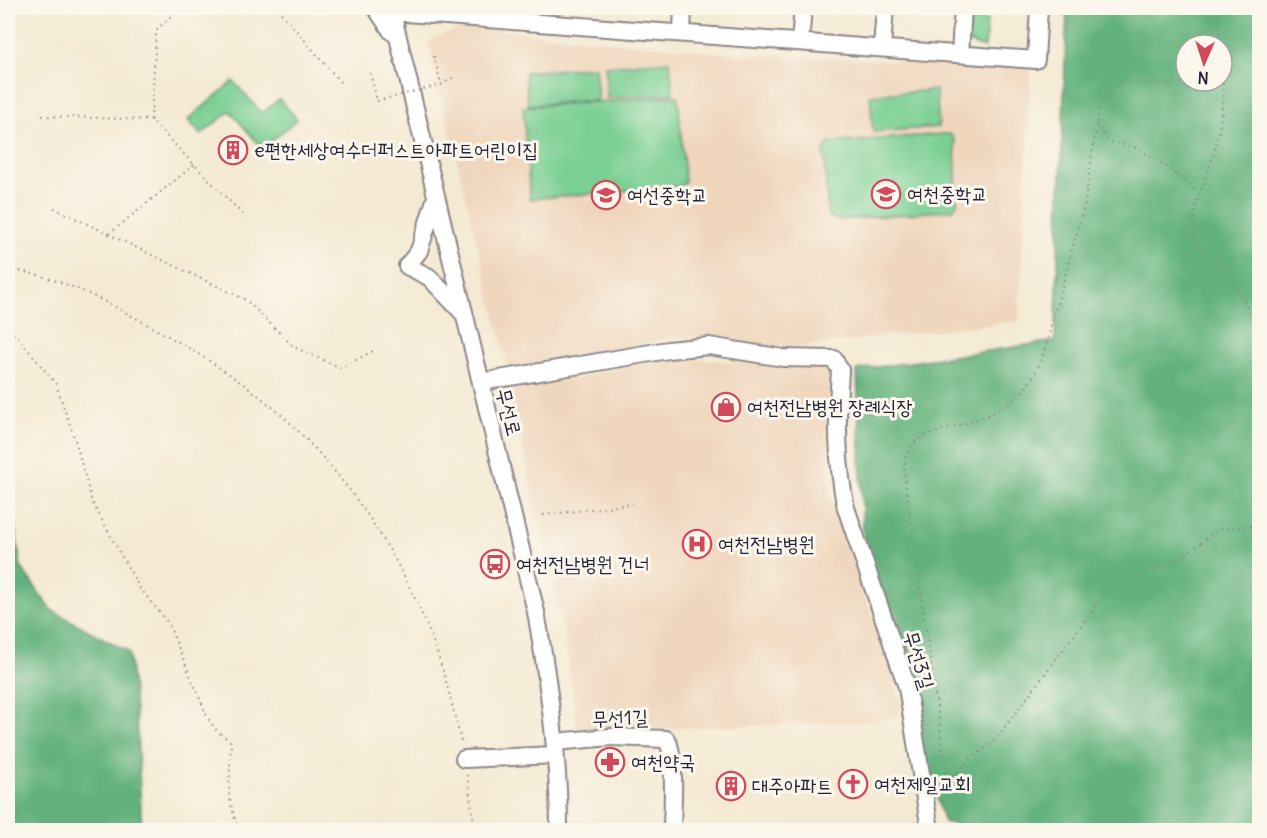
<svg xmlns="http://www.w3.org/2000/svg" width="1267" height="838" viewBox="0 0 1267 838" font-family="Delius,'Poor Story',sans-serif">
	<rect width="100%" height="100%" fill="#fbf7ec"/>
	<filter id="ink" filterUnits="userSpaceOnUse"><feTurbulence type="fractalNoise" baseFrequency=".0167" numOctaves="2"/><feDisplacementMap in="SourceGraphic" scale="12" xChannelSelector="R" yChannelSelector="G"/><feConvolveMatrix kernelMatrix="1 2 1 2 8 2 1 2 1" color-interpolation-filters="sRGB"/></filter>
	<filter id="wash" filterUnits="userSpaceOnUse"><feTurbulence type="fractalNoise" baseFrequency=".008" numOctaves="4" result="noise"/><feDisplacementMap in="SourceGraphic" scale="24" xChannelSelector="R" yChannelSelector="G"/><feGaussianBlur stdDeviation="1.35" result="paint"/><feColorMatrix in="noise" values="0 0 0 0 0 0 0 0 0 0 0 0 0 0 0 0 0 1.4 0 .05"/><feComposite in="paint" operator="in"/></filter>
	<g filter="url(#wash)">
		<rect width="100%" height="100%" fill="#f4ead3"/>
		<path fill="#efd6bc" d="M466 27 734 54 1031 67 1019 321 789 348 695 337 673 338 508 368 429 46 432 38Z
			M677 358 823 367 830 374 827 453 831 496 867 603 892 664 901 706 899 715 891 719 838 723 577 731 569 662 558 602 509 390Z"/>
		<path fill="#7acf93" stroke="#4e7867" stroke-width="1.5" d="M969 19 987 20 985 48 968 42Z
			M670 61 673 94 607 98 605 66Z
			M595 67 598 100 528 105 525 72Z
			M233 81 262 113 279 99 297 119 263 149 230 111 201 135 188 120Z
			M936 90 939 127 873 132 870 95Z
			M678 96 685 181 681 186 530 199 523 107Z
			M944 134H950L955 141 957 204 952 210 838 220 828 216 824 151 829 143Z"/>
		<path fill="#63b27d" stroke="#426a5c" stroke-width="1.5" fill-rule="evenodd" d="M1067 8H1259V830H984L944 822 863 534 857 370 1055 341ZM1186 45H1222V81H1186Z
			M8 523 15 526 21 567 51 610 129 652 137 730 142 830H8Z"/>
	</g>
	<g filter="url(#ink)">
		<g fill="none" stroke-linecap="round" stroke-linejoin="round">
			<g stroke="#8b8687" stroke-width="20">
				<path id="minor" d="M376 8 392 32
					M391 8 536 612C549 684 559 757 559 830
					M392 12 1036 60 1039 8
					M682 33 683 8
					M800 42 803 8
					M882 48 885 8
					M960 54 963 8
					M436 197 419 251 407 266 429 277 462 312
					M481 382 668 350 709 346 783 358 834 359 840 370C837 416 836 462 846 508L907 687 930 830
					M555 742 611 737 666 739C677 753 672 811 672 830
					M464 759 556 755"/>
			</g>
			<path stroke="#8b8687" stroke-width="2" stroke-dasharray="1.5 4.5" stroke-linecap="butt" d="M179 8 156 31 151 120 246 218
				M277 8 341 83
				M1089 8 1117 15
				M1217 8 1221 45
				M1222 53C1225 83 1223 119 1215 149 1208 179 1187 209 1196 242 1199 254 1218 261 1225 270 1240 290 1249 313 1260 335
				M434 56 441 85 456 76
				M370 73 377 101
				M42 116 151 120
				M1096 124 1108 141 1136 148 1160 162 1198 192
				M54 208 246 300 294 347 341 368 373 351
				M109 234 195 164
				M8 269C59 276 106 301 150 326 201 354 254 387 295 428 362 494 415 580 443 671 450 695 456 721 462 745
				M8 330 16 335 56 384 76 443 92 502 139 587 168 623 208 718 215 729 231 742 229 797 238 830
				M543 515 633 504
				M1252 526 1260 537
				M467 775 475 830
				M947 779 905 480C903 462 905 448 922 437 978 416 1021 418 1044 352L1085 202 1100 102 1124 81 1158 85 1187 81
				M940 789 970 759 993 743 1107 591 1179 559 1220 529 1252 526 1260 522"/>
			<use href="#minor" stroke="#fff" stroke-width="16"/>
			<path stroke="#8b8687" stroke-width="2" stroke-dasharray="1.5 4.5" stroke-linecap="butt" d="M377 101 441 85"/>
		</g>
	</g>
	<defs>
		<g id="building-ring" transform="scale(1.5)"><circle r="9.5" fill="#fbf7ec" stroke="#d1495b" stroke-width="1.5"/><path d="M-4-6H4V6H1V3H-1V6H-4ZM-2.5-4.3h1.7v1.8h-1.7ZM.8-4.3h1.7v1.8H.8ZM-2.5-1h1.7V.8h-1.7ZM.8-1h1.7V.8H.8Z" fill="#d1495b"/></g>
		<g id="school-ring" transform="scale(1.5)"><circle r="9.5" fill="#fbf7ec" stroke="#d1495b" stroke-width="1.5"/><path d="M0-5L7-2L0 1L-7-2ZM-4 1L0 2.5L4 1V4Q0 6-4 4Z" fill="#d1495b"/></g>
		<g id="shop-ring" transform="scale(1.5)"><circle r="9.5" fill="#fbf7ec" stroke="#d1495b" stroke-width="1.5"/><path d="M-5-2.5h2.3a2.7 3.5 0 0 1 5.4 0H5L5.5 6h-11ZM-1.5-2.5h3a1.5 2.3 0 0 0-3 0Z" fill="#d1495b"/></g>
		<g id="hospital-ring" transform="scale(1.5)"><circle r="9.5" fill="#fbf7ec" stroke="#d1495b" stroke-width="1.5"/><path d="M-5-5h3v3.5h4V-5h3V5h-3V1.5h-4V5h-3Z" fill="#d1495b"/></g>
		<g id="bus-ring" transform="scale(1.5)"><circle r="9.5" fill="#fbf7ec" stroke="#d1495b" stroke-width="1.5"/><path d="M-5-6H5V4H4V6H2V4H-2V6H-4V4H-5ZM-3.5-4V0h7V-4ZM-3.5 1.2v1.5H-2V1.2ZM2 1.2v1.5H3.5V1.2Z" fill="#d1495b"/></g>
		<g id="pharmacy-ring" transform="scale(1.5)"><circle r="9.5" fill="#fbf7ec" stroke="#d1495b" stroke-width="1.5"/><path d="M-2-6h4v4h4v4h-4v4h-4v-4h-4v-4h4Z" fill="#d1495b"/></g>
		<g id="church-ring" transform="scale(1.5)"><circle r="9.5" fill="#fbf7ec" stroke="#d1495b" stroke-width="1.5"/><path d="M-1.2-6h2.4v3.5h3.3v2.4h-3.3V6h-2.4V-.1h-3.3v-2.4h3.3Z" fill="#d1495b"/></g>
	</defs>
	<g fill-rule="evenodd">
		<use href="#building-ring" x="233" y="150"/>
		<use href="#school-ring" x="886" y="194"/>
		<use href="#school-ring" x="606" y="195"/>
		<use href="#shop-ring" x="726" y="407"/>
		<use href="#hospital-ring" x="697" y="544"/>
		<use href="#bus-ring" x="495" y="564"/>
		<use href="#pharmacy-ring" x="610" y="762"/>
		<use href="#church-ring" x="853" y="784"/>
		<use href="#building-ring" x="731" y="786"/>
	</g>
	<g text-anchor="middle" stroke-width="6" stroke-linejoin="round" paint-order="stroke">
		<g font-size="20" fill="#22223b" stroke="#fbf7ec" text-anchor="start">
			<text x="254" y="157">e편한세상여수더퍼스트아파트어린이집</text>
			<text x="907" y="201">여천중학교</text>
			<text x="627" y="202">여선중학교</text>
			<text x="747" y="414">여천전남병원 장례식장</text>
			<text x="718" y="551">여천전남병원</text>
			<text x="516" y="571">여천전남병원 건너</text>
			<text x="631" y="769">여천약국</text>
			<text x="874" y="791">여천제일교회</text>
			<text x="752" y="793">대주아파트</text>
		</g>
		<g font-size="20" fill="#22223b" stroke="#fbf7ec">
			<text transform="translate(509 412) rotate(76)" y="7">무선로</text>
			<text transform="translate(919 660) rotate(73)" y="7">무선3길</text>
			<text transform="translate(620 718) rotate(-2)" y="7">무선1길</text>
		</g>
	</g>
	<rect width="1267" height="838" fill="none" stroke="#fbf7ec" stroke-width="30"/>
	<g transform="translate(1204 63) rotate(183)"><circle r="28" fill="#fbf7ec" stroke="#a4a2a5" stroke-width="1.5"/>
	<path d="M0-4.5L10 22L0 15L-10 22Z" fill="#d1495b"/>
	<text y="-9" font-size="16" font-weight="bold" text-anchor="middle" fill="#22223b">N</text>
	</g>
</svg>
